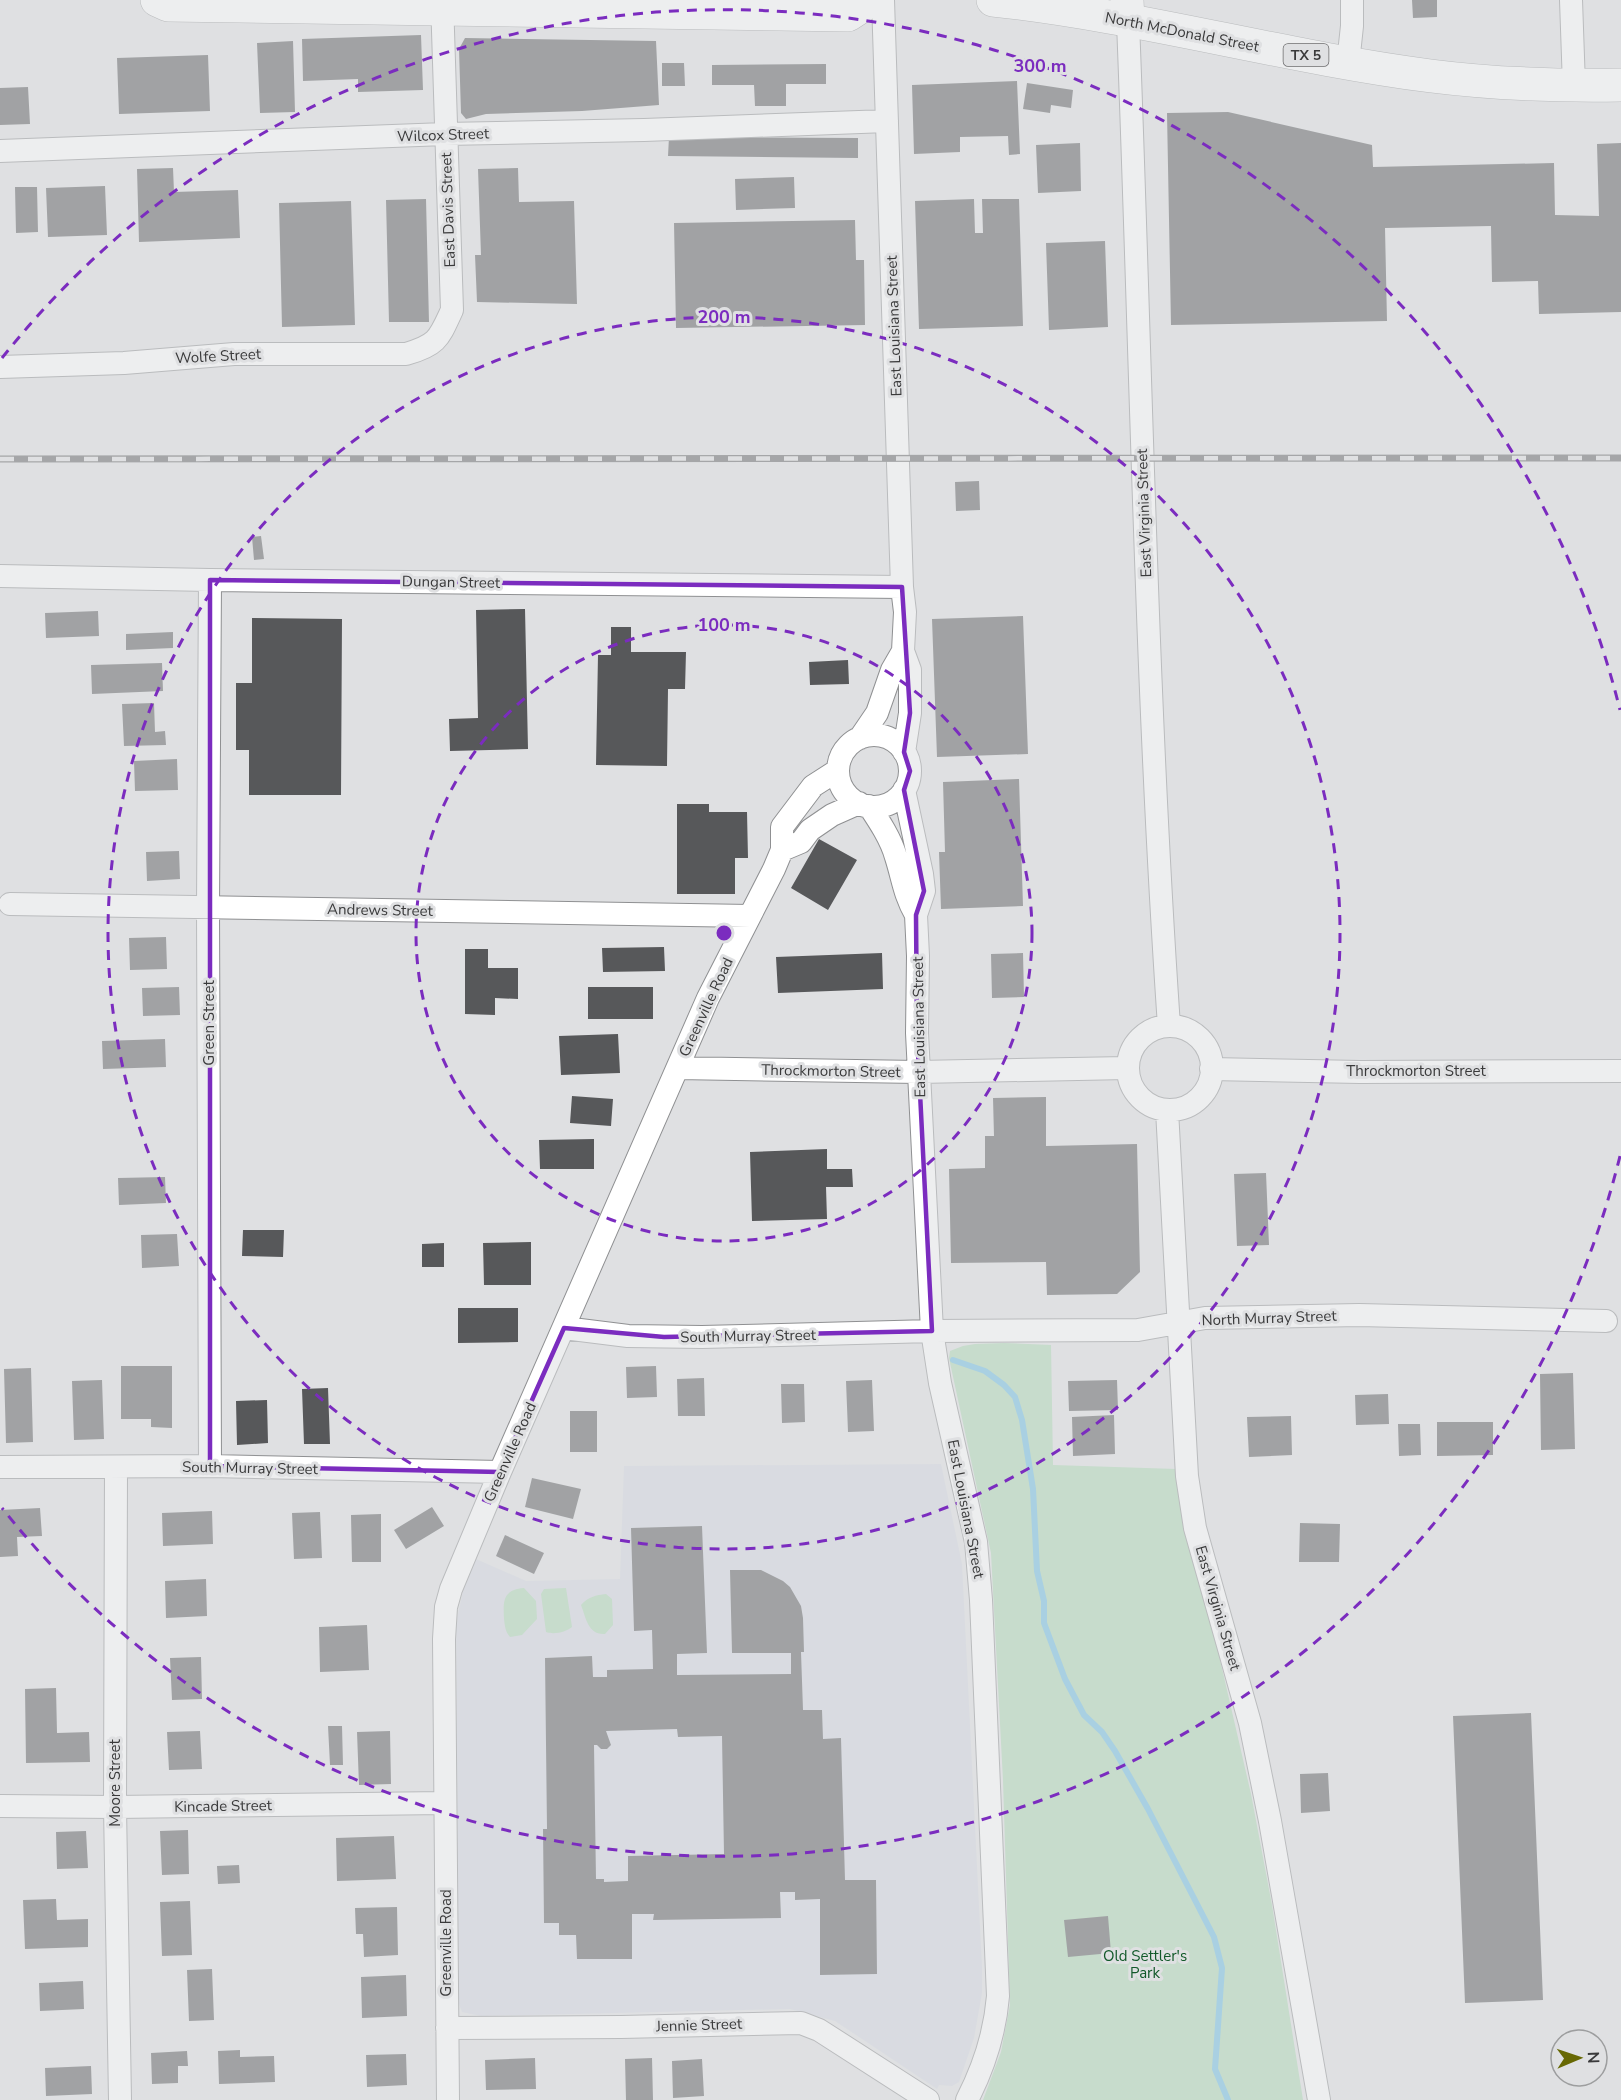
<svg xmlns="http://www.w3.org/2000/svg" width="1621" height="2100" viewBox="0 0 1621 2100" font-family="'Nunito Sans',sans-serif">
	<rect width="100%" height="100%" fill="#dfe0e2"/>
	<path fill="#d3d6e0" d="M941 1464 962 1564 982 1967V1993L974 2038 959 2082 952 2086 939 2085 937 2089 835 2021 790 2009 481 2016 462 2012 459 2004 456 1623 465 1582 476 1559 526 1581 620 1579 624 1466Z"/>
	<path fill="#aad7b1" d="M1004 1343 1051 1345 1053 1465 1176 1469 1251 1794 1272 1905 1303 2100H983L1001 2052 1010 2005 1003 1780 991 1553 949 1358 950 1351 963 1346 975 1344Z
		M524 1588 536 1601 537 1619 522 1635 510 1637C505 1631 505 1626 504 1619 503 1600 503 1590 524 1588Z
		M566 1588 572 1627C566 1632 554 1635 546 1632L541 1594 544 1589Z
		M606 1594 612 1599 613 1625 605 1634C588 1635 586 1618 581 1605 588 1597 596 1595 606 1594Z"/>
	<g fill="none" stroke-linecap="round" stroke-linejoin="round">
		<path stroke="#68bce3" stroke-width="6" d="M953 1360 985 1371 1004 1385 1015 1397 1022 1420 1033 1489 1037 1571 1044 1601V1623L1065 1679 1084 1715 1102 1732 1115 1751 1148 1809 1214 1937 1222 1968 1215 2069 1228 2100"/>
	</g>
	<path fill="#57585a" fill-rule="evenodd" d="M1412 0H1437V17L1413 18Z
		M421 35 423 90 358 92V79L303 81 302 39Z
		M465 38 656 41 659 105 582 111 486 114 466 119 461 113 459 49Z
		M293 41 295 112 260 113 257 43Z
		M208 55 210 111 119 114 117 58Z
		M662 63H684L685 86H662Z
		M826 64V84H786V106H755L754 85H712V65Z
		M1017 81 1020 154 1009 155 1008 136 960 137V152L914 154 912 85Z
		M1027 83 1073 90 1071 108 1051 105 1050 113 1023 109Z
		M28 87 30 124 0 125V88Z
		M1228 112 1372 145 1373 167 1554 163 1555 215 1599 216 1597 144 1621 143V312L1539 314 1538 281 1492 282 1491 226 1385 228 1387 321 1171 325 1167 113Z
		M669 137 858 138V158L668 156Z
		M1080 143 1081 191 1038 193 1036 145Z
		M173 168 174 192 238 190 240 238 139 242 137 169Z
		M518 168 519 202 574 201 577 304 477 302 475 255H481L478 169Z
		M794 177 795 208 736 210 735 179Z
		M105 186 107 235 48 237 46 188Z
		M15 187H37L38 232 16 233Z
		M426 199 429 322H389L386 200Z
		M974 199 975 233H983L982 199H1019L1023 326 919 329 915 201Z
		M351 201 355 325 282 327 279 203Z
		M855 220 856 260H864L865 325 676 328 674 223Z
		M1105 241 1108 327 1049 330 1046 243Z
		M979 481 980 510 956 511 955 482Z
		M261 536 264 559 254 560 252 537Z
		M525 609 528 749 450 751 449 719 478 718 476 610Z
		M98 611 99 636 46 638 45 613Z
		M1023 616 1028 754 937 757 932 619Z
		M252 618 342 619 341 795H249V750H236V683H252Z
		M611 627H631V652H686L685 689H668L667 766 596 765 598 655H611Z
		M173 632V648L126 650V634Z
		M848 660 849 684 810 685 809 662Z
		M162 663 163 691 92 694 91 665Z
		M154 703 155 732 165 731 166 745 124 746 122 704Z
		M177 759 178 790 135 791 134 761Z
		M1019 779 1023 906 941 909 939 852H945L943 782Z
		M677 804H709V812H747L748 858H735V894H677Z
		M819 839 857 860 828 910 791 888Z
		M179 851 180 879 147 881 146 852Z
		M166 937 167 969 130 970 129 938Z
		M664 947 665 971 603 972 602 948Z
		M465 949H488V968H518V999L495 998V1015L465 1014Z
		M882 953 883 989 778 993 776 957Z
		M1023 953 1024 997 992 998 991 954Z
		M179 987 180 1015 143 1016 142 988Z
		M588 987H653V1019H588Z
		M618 1034 620 1073 561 1075 559 1036Z
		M165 1039 166 1067 103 1069 102 1041Z
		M572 1096 613 1099 611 1126 570 1123Z
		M1046 1097V1146L1137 1144 1140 1272 1117 1294 1047 1295 1046 1262 951 1263 949 1169 985 1168V1136H994L993 1098Z
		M594 1139V1169H540L539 1140Z
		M827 1149V1169H852L853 1187H826L827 1219 752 1221 750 1152Z
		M1266 1173 1269 1245 1237 1246 1234 1174Z
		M165 1177 166 1203 119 1205 118 1178Z
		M243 1230H284L283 1257 242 1256Z
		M177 1234 179 1266 142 1268 141 1235Z
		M531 1242V1285H484L483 1243Z
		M444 1243V1267H422V1244Z
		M458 1308H518V1342L458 1343Z
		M121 1366H172V1428L151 1427V1419H121Z
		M656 1366 657 1397 627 1398 626 1367Z
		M31 1368 33 1442 6 1443 4 1369Z
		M1573 1373 1575 1449 1541 1450 1540 1374Z
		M704 1378 705 1416H678L677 1379Z
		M102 1380 104 1439 74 1440 72 1381Z
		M872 1380 874 1431 848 1432 846 1381Z
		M1117 1380 1118 1410 1069 1411 1068 1381Z
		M781 1384H804L805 1422 782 1423Z
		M328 1388 330 1444H304L302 1389Z
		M1388 1394 1389 1424 1356 1425 1355 1395Z
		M267 1400 268 1443 237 1445 236 1401Z
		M570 1411H597V1452H570Z
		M1114 1415 1115 1454 1073 1456 1072 1417Z
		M1291 1416 1292 1455 1249 1457 1247 1417Z
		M1437 1422H1493V1455L1437 1456Z
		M1398 1424H1420L1421 1455 1399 1456Z
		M532 1478 581 1489 573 1519 525 1507Z
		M432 1507 444 1526 406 1549 394 1530Z
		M40 1508 42 1536 17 1537 18 1556 0 1557V1510Z
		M212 1511 213 1544 163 1546 162 1513Z
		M320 1512 322 1558 294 1559 292 1513Z
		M381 1514V1562H352L351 1515Z
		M1300 1523 1340 1524 1339 1562H1299Z
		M702 1526 707 1653 677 1654V1675L791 1674V1653H732L730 1570H761L783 1581 790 1587 801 1606 803 1618 804 1652H801L803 1710H822L823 1739 841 1738 845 1880H876L877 1974 820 1975V1899L795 1900V1892H780L781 1918 653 1920 654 1914H632V1959H577L576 1935H559V1923H544L543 1829H547L545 1658 592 1656 593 1677H607V1670L653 1669 652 1630 634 1631 631 1528ZM677 1729 678 1737 722 1736 724 1854 628 1856V1881L604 1882V1879H596L594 1745H597L601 1749H607L611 1745 606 1731Z
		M505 1535 544 1553 534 1574 496 1556Z
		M206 1579 207 1616 166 1618 165 1581Z
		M367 1625 369 1670 320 1672 319 1627Z
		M201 1657 202 1699 172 1700 170 1658Z
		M56 1688 57 1733 89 1732 90 1762 26 1763 25 1689Z
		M1531 1713 1543 2000 1465 2003 1453 1716Z
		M328 1726H342L343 1765H330Z
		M200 1731 202 1769 169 1770 167 1732Z
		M390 1731 391 1784 359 1785 357 1732Z
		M1328 1773 1330 1811 1301 1813 1300 1774Z
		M188 1830 189 1874 162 1875 160 1831Z
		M86 1831 88 1868 57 1869 56 1832Z
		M394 1836 396 1879 337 1881 336 1838Z
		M239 1865 240 1883 218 1884 217 1866Z
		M56 1899 57 1920 88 1919V1947L25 1949 23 1900Z
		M190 1901 192 1955 162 1956 160 1902Z
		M397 1907 398 1955 364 1957 363 1934H356L355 1908Z
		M1108 1916 1111 1953 1068 1957 1064 1920Z
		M212 1969 214 2020 189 2021 187 1970Z
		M406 1975 407 2016 362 2018 361 1977Z
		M83 1981 84 2009 40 2011 39 1983Z
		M240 2050V2057L274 2056 275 2082 219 2084 218 2051Z
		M187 2051 188 2066H178V2083L152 2084 151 2053Z
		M406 2054 407 2085 367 2087 366 2055Z
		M535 2058 536 2089 486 2090 485 2060Z
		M652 2058 653 2100H626L625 2059Z
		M702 2059 704 2096 673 2098 672 2061Z
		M91 2066 92 2094 46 2096 45 2068Z"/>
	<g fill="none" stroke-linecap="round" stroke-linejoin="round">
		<g stroke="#8f9092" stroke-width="24">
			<path id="minor" d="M883 0 902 587 905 612 903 651 910 670V713L904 752
				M1571 0 1574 86
				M1128 22C1141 357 1146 692 1169 1026
				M1348 63 1352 26V0
				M0 151 445 134 644 130 887 121
				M0 367 124 363 234 354H406C438 345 439 338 452 310L442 0
				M0 576 210 580 902 587
				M838 771a36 36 0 1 1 72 0a36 36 0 1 1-72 0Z
				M860 738 877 713 892 670 903 651
				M904 790 922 874 924 891 916 915 918 956 917 1033 932 1331 940 1383 976 1542 981 1600 998 1996C995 2033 984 2067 967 2100
				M869 806C879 821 891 839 896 857 903 879 904 894 916 915
				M782 850 801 842 810 830 832 815 859 803
				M10 904 750 916
				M1128 1068a42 42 0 1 1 84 0a42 42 0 1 1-84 0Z
				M678 1068 918 1072 1127 1068
				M1211 1069 1360 1072 1621 1071
				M1167 1110 1187 1476 1195 1528 1250 1723 1270 1821 1319 2100
				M564 1328 628 1336 702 1337 932 1331 1138 1330 1205 1318 1359 1315 1606 1321
				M210 1466 208 907 210 580
				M0 1467 210 1466 500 1472
				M116 1467 115 1807 120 2100
				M0 1806 115 1807 445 1803
				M447 2028 621 2027 801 2023 819 2030 928 2100
				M448 2100 444 1639 446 1607 451 1589 500 1472 708 998 774 869 782 850V827L813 786 838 770"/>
		</g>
		<g stroke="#8f9092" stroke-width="34">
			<path id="secondary" d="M1127 0 1128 22"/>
		</g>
		<g stroke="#8f9092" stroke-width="34">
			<path id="primary" d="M157 0 168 5 848 15 871 0
				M993 0C1141 16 1284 57 1431 76 1494 84 1557 86 1621 85"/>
		</g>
		<use href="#minor" stroke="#fff" stroke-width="22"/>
		<use href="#secondary" stroke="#fff" stroke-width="33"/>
		<use href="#primary" stroke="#fff" stroke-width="33"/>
		<g stroke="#606162" stroke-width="7">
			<path id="rail" d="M0 459 1621 458"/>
		</g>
		<use href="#rail" stroke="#dfe0e2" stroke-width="4.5" stroke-dasharray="14" stroke-linecap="butt"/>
	</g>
	<path d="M0 0H1621V2100H0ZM210 580 902 587 910 713 904 752 910 771 904 790 924 891 916 915 917 1033 932 1331 664 1337 564 1328 500 1472 210 1466Z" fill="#dfe0e2" fill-opacity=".55" fill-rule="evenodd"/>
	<path fill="none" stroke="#7b2cbf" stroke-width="4.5" stroke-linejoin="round" d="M210 580 902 587 910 713 904 752 910 771 904 790 924 891 916 915 917 1033 932 1331 664 1337 564 1328 500 1472 210 1466Z"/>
	<g fill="none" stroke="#7b2cbf" stroke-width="3" stroke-dasharray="10 8">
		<circle cx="724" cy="933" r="308"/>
		<circle cx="724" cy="933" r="616"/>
		<path d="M1620 1156A923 923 0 0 1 2 1508M2 358A923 923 0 0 1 1620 710"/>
	</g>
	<g text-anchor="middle" stroke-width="6" stroke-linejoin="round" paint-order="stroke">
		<rect fill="#dfe0e2" stroke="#6c6c6d" stroke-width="1.5" x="1283.5" y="44" width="45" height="22" rx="4.5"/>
		<g font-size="14" font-weight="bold" fill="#3a3a3b">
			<text x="1306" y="60">TX 5</text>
		</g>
		<g font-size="15" fill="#3a3a3b" stroke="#dfe0e2">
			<text transform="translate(1182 32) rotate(11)" y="5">North McDonald Street</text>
			<text transform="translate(443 135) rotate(-2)" y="5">Wilcox Street</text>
			<text transform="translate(448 210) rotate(-92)" y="5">East Davis Street</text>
			<text transform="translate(894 326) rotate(-92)" y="5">East Louisiana Street</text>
			<text transform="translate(218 356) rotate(-3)" y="5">Wolfe Street</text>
			<text transform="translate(1144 513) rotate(-92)" y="5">East Virginia Street</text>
			<text transform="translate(451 582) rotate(1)" y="5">Dungan Street</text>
			<text transform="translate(380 910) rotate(1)" y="5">Andrews Street</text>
			<text transform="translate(706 1007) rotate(-65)" y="5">Greenville Road</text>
			<text transform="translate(209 1023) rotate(-90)" y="5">Green Street</text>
			<text transform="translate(919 1027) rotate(-91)" y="5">East Louisiana Street</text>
			<text transform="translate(831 1071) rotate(1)" y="5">Throckmorton Street</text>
			<text x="1416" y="1076">Throckmorton Street</text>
			<text transform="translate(1269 1318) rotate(-2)" y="5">North Murray Street</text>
			<text transform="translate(748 1336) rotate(-1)" y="5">South Murray Street</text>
			<text transform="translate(510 1452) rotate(-66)" y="5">Greenville Road</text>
			<text transform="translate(250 1468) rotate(1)" y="5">South Murray Street</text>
			<text transform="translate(966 1509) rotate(79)" y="5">East Louisiana Street</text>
			<text transform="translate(1218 1608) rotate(74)" y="5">East Virginia Street</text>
			<text transform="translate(115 1783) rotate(-90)" y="5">Moore Street</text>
			<text transform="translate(223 1806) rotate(-1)" y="5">Kincade Street</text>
			<text transform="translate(446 1943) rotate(-90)" y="5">Greenville Road</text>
			<text transform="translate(699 2025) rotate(-2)" y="5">Jennie Street</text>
		</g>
		<g font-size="15" fill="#12592a" stroke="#dfe0e2">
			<text x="1145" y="1961">Old Settler's<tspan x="1145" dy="17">Park</tspan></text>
		</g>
	</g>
	<circle cx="724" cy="933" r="9" fill="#7b2cbf" stroke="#dfe0e2" stroke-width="3"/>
	<g font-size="18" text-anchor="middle" font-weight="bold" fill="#7b2cbf" stroke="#dfe0e2" stroke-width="6" stroke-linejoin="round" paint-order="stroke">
		<text x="1040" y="72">300 m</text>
		<text x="724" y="323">200 m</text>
		<text x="724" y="631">100 m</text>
	</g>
	<g transform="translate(1579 2058) rotate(88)"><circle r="28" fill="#dfe0e2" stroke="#9d9e9f" stroke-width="1.5"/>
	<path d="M0-4.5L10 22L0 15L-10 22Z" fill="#676803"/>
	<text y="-9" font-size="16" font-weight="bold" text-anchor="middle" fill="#3a3a3b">N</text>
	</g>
</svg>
